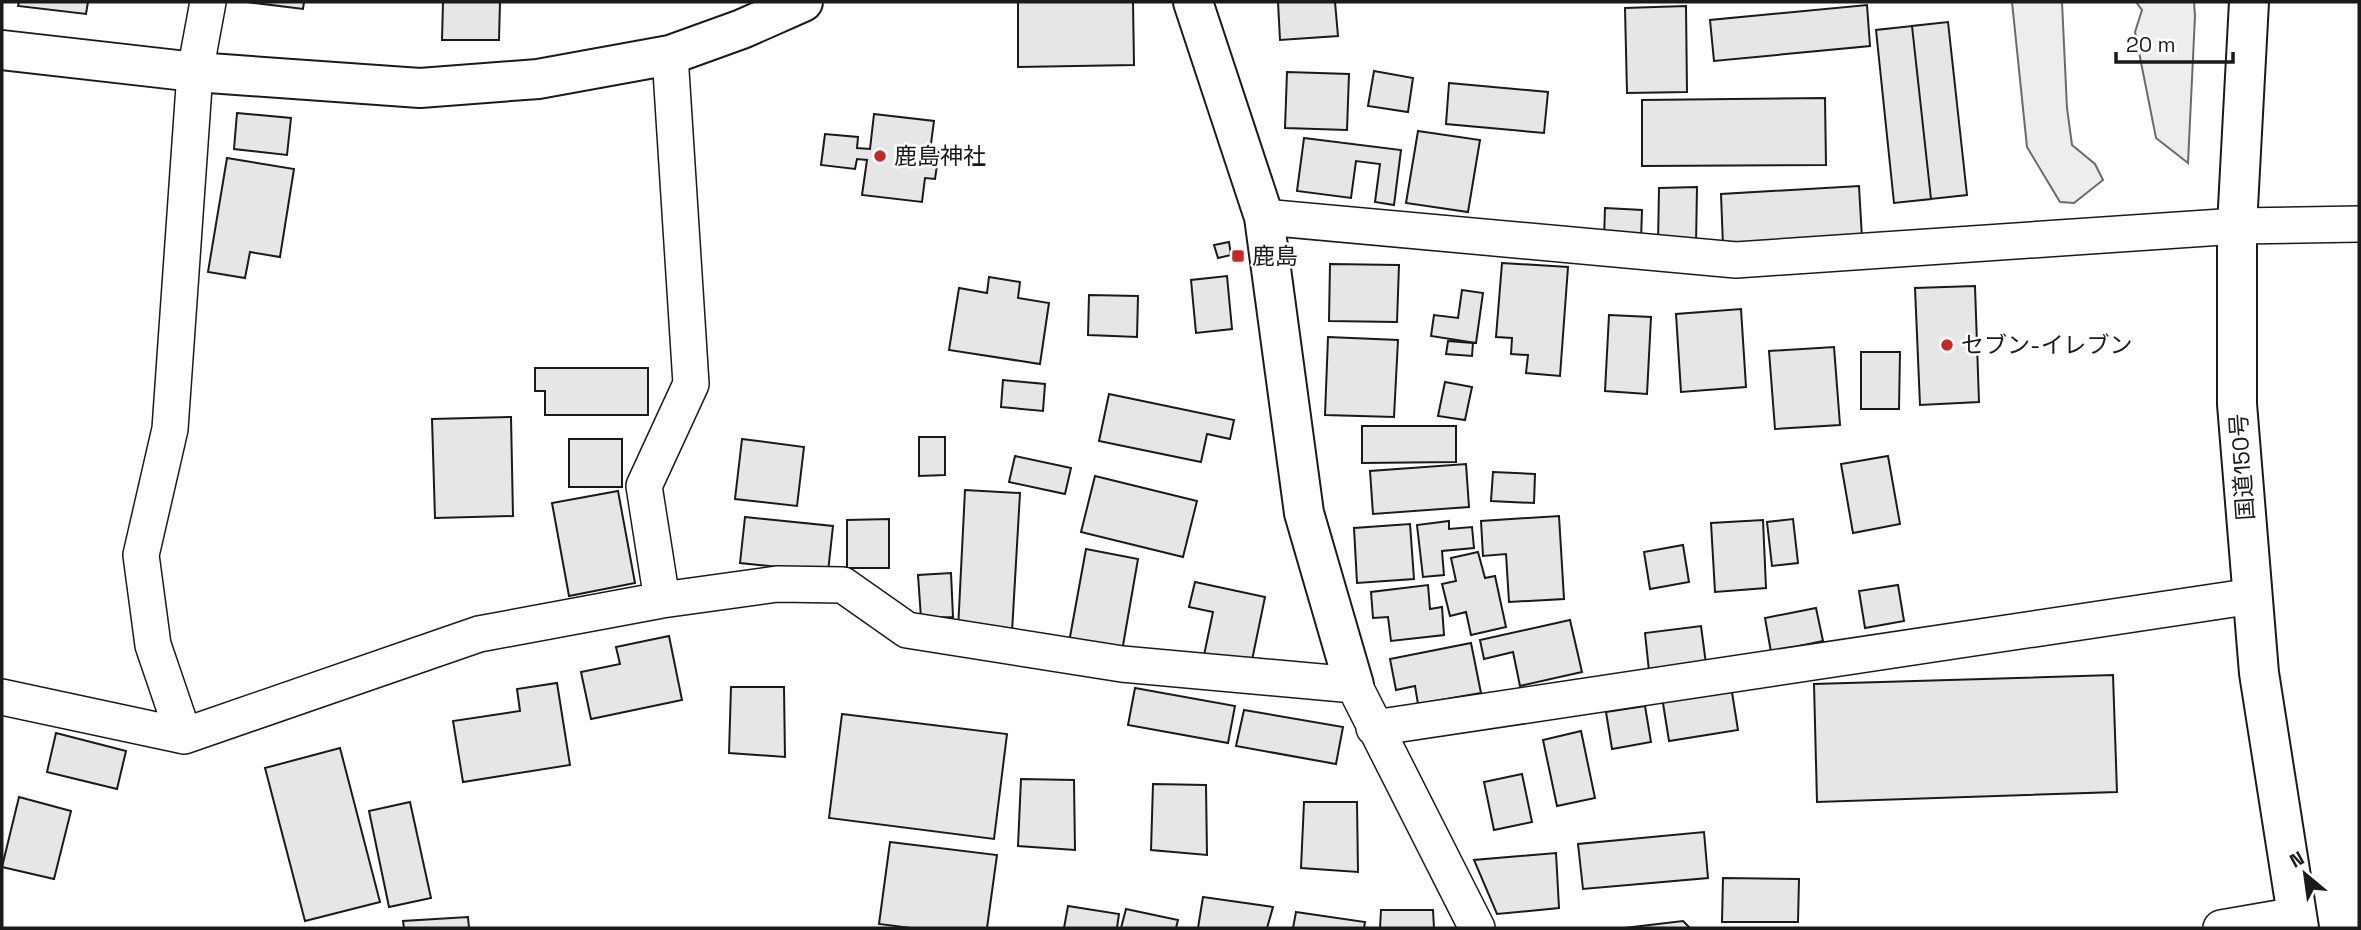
<svg xmlns="http://www.w3.org/2000/svg" width="2361" height="930" viewBox="0 0 2361 930" font-family="'Space Grotesk','Noto Sans JP',sans-serif">
	<rect width="100%" height="100%" fill="#fff"/>
	<path fill="#ededed" stroke="#6a6a6a" stroke-width="2" d="M2012 2H2062L2067 108 2072 145 2095 164 2103 180 2074 203 2060 202 2027 147Z
		M2136 2H2194L2195 16 2188 163 2156 138 2135 32 2142 10Z"/>
	<path fill="#e6e6e6" stroke="#1a1a1a" stroke-width="2" d="M19 2H88L86 14 18 6Z
		M247 2H304L303 9Z
		M443 2H500L499 40H442Z
		M1018 2H1133L1134 65 1018 67Z
		M1278 2H1335L1338 36 1280 40Z
		M1867 5 1870 46 1714 61 1710 20Z
		M1686 6 1687 92 1627 93 1625 8Z
		M1948 22 1967 195 1931 199 1912 26Z
		M1912 26 1931 199 1894 203 1876 30Z
		M1374 71 1413 78 1408 112 1368 106Z
		M1287 72 1349 74 1347 130 1285 128Z
		M1449 83 1548 92 1544 133 1446 124Z
		M1825 98 1826 165 1642 166V100Z
		M237 113 291 118 287 155 234 149Z
		M874 114 934 121 930 151 939 152 935 179 925 178 922 202 862 195 867 160 857 159 855 169 821 165 825 134 858 137 857 148 870 149Z
		M1418 131 1480 140 1468 212 1406 203Z
		M1304 138 1401 150 1394 205 1375 202 1380 164 1356 161 1351 198 1297 191Z
		M227 158 294 169 280 257 250 252 245 278 208 272Z
		M1859 186 1862 238 1723 246 1721 194Z
		M1697 187 1696 245 1658 244 1659 188Z
		M1605 208 1642 210 1641 241 1604 239Z
		M1229 242 1231 255 1218 258 1214 245Z
		M1502 263 1568 267 1560 376 1526 373 1528 355 1511 354 1512 338 1496 337Z
		M1330 264 1399 265 1397 322 1329 321Z
		M1227 276 1232 329 1196 333 1191 280Z
		M989 277 1020 282 1018 298 1049 303 1040 364 949 350 959 288 987 293Z
		M1975 286 1979 402 1920 405 1915 288Z
		M1462 290 1483 293 1476 343 1431 336 1434 315 1458 318Z
		M1089 295 1138 296 1137 337 1088 335Z
		M1741 309 1746 387 1681 392 1676 314Z
		M1609 315 1651 317 1647 394 1605 391Z
		M1328 337 1398 340 1394 417 1325 415Z
		M1448 341 1473 343 1472 356 1446 354Z
		M1834 347 1840 425 1775 429 1769 351Z
		M1861 352H1900L1899 409H1861Z
		M535 368H648V415H545V391H535Z
		M1003 380 1045 384 1043 411 1001 407Z
		M1445 382 1472 387 1465 420 1438 416Z
		M1109 394 1234 420 1230 439 1207 434 1201 462 1099 441Z
		M511 417 513 516 435 518 432 419Z
		M1362 426H1456V462L1362 463Z
		M919 437H945V475L919 476Z
		M569 439H622V487H569Z
		M742 439 804 447 797 506 735 499Z
		M1015 456 1071 468 1065 494 1009 482Z
		M1888 456 1900 524 1853 533 1841 464Z
		M1466 464 1469 507 1373 514 1370 471Z
		M1493 472 1535 474 1534 503 1491 501Z
		M1095 476 1197 501 1183 557 1081 532Z
		M965 490 1020 493 1012 632 958 630Z
		M618 491 635 583 569 596 552 503Z
		M1559 516 1564 599 1509 602 1506 554 1483 556 1481 521Z
		M745 517 833 526 828 572 740 563Z
		M889 519V568H847V520Z
		M1793 519 1798 563 1772 566 1767 522Z
		M1763 520 1766 588 1715 592 1711 523Z
		M1449 521V529L1472 527 1474 548 1442 551 1444 575 1423 577 1417 525Z
		M1410 524 1414 579 1357 583 1354 528Z
		M1683 545 1689 582 1650 589 1644 552Z
		M1086 549 1138 559 1121 657 1068 648Z
		M1478 552 1485 578 1495 576 1506 627 1471 635 1466 612 1450 616 1442 584 1456 581 1451 558Z
		M951 573 953 617 921 618 918 575Z
		M1195 582 1265 597 1250 670 1203 660 1213 612 1189 607Z
		M1428 585 1430 609 1442 607 1444 635 1391 641 1388 617 1373 618 1371 592Z
		M1898 585 1904 621 1865 628 1859 591Z
		M1816 608 1823 641 1771 652 1765 618Z
		M1570 620 1582 672 1520 686 1513 652 1484 659 1480 640Z
		M1701 626 1706 664 1649 671 1645 633Z
		M669 636 682 700 591 719 581 672 620 664 616 647Z
		M1471 643 1481 693 1418 704 1415 686 1396 690 1390 659Z
		M2113 675 2117 792 1817 802 1814 684Z
		M557 683 570 765 463 782 453 721 520 711 517 689Z
		M1731 686 1738 730 1669 741 1662 697Z
		M731 687H784L785 757 729 753Z
		M1135 688 1235 706 1228 743 1128 725Z
		M1645 706 1651 742 1612 749 1606 712Z
		M1244 710 1343 727 1336 764 1236 746Z
		M842 714 1007 734 994 839 829 818Z
		M1581 731 1595 798 1557 806 1543 740Z
		M56 733 126 751 117 789 47 772Z
		M340 748 380 902 305 921 265 768Z
		M1522 774 1532 822 1494 830 1484 782Z
		M1021 779 1074 780 1075 850 1018 846Z
		M1153 784 1206 785 1207 855 1151 850Z
		M19 797 71 811 54 879 2 867Z
		M410 802 431 898 389 907 369 811Z
		M1304 802H1357L1358 872 1301 868Z
		M1704 832 1708 878 1583 889 1578 844Z
		M890 842 997 855 987 928H911L879 924Z
		M1556 853 1559 908 1497 914 1474 860Z
		M1723 878 1799 879 1798 922H1722Z
		M1203 897 1273 907 1267 928H1198Z
		M1068 906 1119 914 1117 928H1064Z
		M1126 909 1178 920 1176 928H1121Z
		M1381 910H1433L1434 928H1380Z
		M1296 912 1365 922 1364 928H1293Z
		M468 917 469 928H404L403 921Z
		M1683 921 1690 928H1624Z"/>
	<g fill="none" stroke-linecap="round" stroke-linejoin="round">
		<g stroke="#1a1a1a" stroke-width="38">
			<path id="street" d="M1264 217 1736 260 2237 226 2359 224
				M662 600 644 486 691 384 670 55
				M2 697 184 736 479 634 662 600 777 584 843 585 907 630 1122 664 1354 685 1477 928
				M1374 728 2253 596
				M184 736 153 645 141 555 170 429 195 72 208 2
				M2221 928 2296 915"/>
		</g>
		<g stroke="#1a1a1a" stroke-width="42">
			<path id="secondary" d="M1193 2 1264 217 1304 513 1354 685
				M2 50 195 72 420 88 538 79 670 55 742 29 803 2"/>
		</g>
		<g stroke="#1a1a1a" stroke-width="42">
			<path id="highway" d="M2249 2 2237 226V404L2259 673 2299 928"/>
		</g>
		<use href="#street" stroke="#fff" stroke-width="35"/>
		<use href="#secondary" stroke="#fff" stroke-width="38"/>
		<use href="#highway" stroke="#fff" stroke-width="38"/>
	</g>
	<g fill="#c62828" stroke="#fff" stroke-width="2.5">
		<circle cx="880" cy="156" r="7"/>
		<rect x="1231" y="249" width="14" height="14" rx="3.5"/>
		<circle cx="1947" cy="345" r="7"/>
	</g>
	<g text-anchor="middle" stroke-width="5" stroke-linejoin="round" paint-order="stroke">
		<g font-size="23" fill="#1a1a1a" stroke="#fff" text-anchor="start">
			<text x="894" y="164">鹿島神社</text>
			<text x="1252" y="264">鹿島</text>
			<text x="1961" y="353">セブン-イレブン</text>
		</g>
		<g font-size="23" fill="#1a1a1a" stroke="#fff">
			<text transform="translate(2242 467) rotate(-94)" y="8">国道150号</text>
		</g>
	</g>
	<rect width="2361" height="930" fill="none" stroke="#1a1a1a" stroke-width="7"/>
	<g transform="translate(2305 874) rotate(331)" stroke="#ffffff" stroke-width="5" paint-order="stroke">
	<path d="M0-5L12 26L0 18L-12 26Z" fill="#1a1a1a"/>
	<text y="-10" font-size="19" font-weight="bold" text-anchor="middle" fill="#1a1a1a">N</text>
	</g>
	<path d="M2116 52v10h117v-10" fill="none" stroke="#1a1a1a" stroke-width="3.5"/>
	<text x="2126" y="52" font-size="21" fill="#1a1a1a" stroke="#ffffff" stroke-width="5" paint-order="stroke">20 m</text>
</svg>
